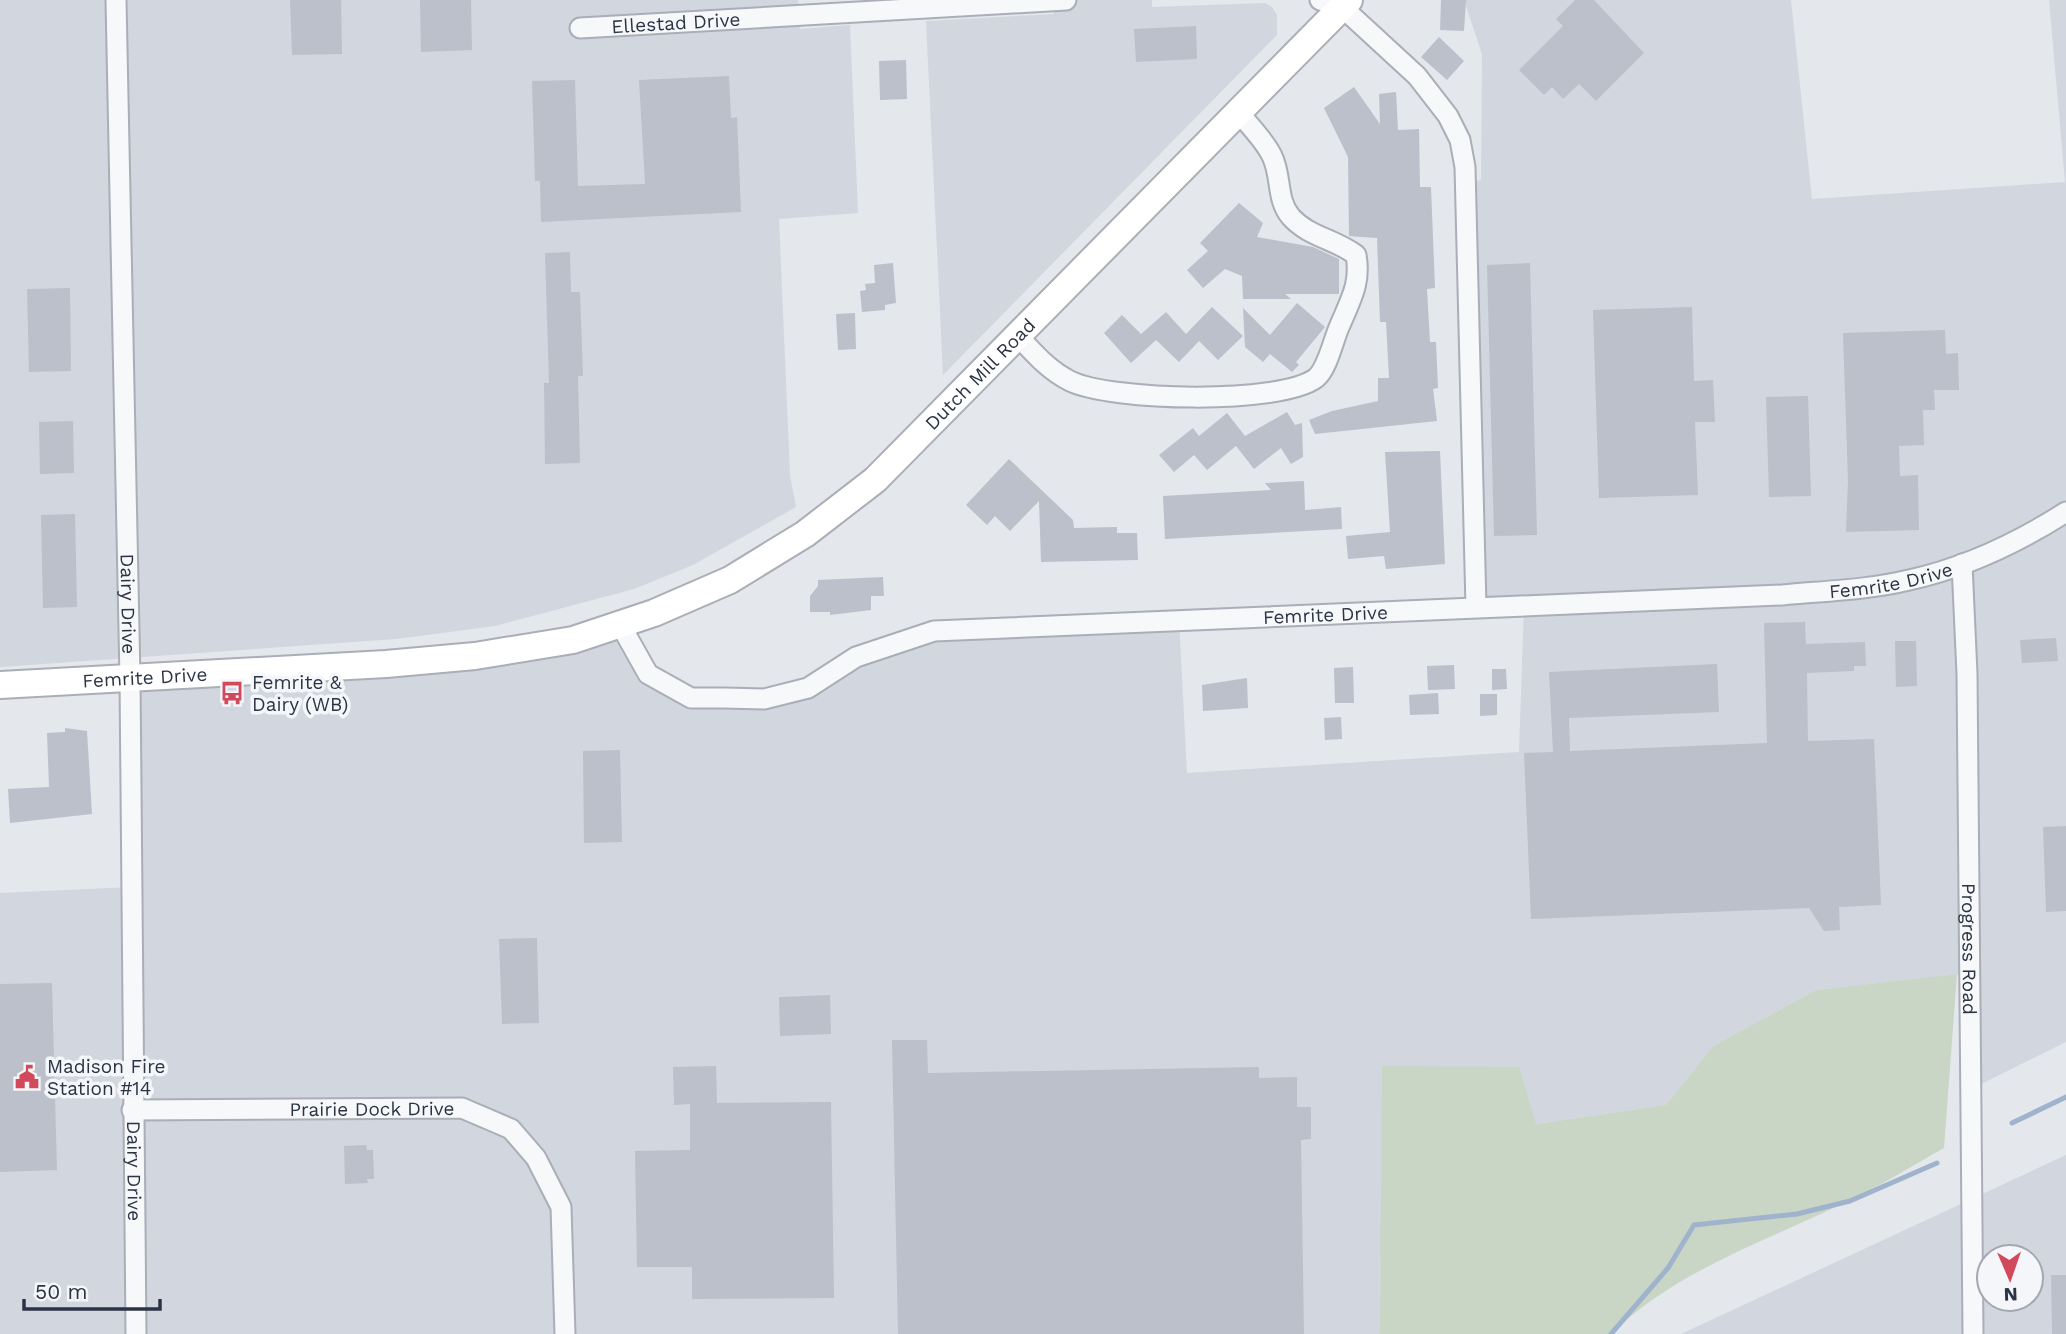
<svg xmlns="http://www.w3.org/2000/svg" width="2066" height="1334" viewBox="0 0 2066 1334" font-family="'Work Sans',sans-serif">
	<rect width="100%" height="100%" fill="#e4e7ec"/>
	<path fill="#d2d6de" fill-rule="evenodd" d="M0 0H798L800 29 850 25 858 213 779 219 790 475 796 507 693 565 634 589 495 626 396 639 0 667Z
		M1054 0H1152V7L1265 3 1272 7 1277 15V35L943 375 926 21 1054 14Z
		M1464 0H1791L1812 199 2065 182 2049 0H2066V1042L1971 1089 1969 973 1816 990 1713 1046 1666 1105 1536 1124 1383 1066 1380 1334H0V893L132 887 130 679 386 664 620 624 648 674 691 697 764 699 916 636 1179 620 1187 773 1519 752 1524 605 1476 607 1465 183 1481 180 1482 54Z
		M2066 1155V1334H1681ZM1989 1257H2031V1299H1989Z"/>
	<path fill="#c9d6c5" d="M1957 974 1944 1148C1912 1166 1880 1186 1846 1202 1766 1241 1675 1271 1611 1334H1380L1382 1066 1519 1067 1536 1124 1666 1105 1713 1046 1816 990Z"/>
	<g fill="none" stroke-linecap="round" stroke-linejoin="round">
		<path stroke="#9fb4cc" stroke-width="5" d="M2012 1123 2066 1097
			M1611 1334 1668 1268 1694 1225 1797 1214 1850 1201 1937 1163"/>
	</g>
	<path fill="#bbc0ca" d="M290 0H341L342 54 292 55Z
		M420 0H471L472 50 421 52Z
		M1441 0H1466L1464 31 1440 30Z
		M1575 0H1594L1644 53 1596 101 1579 84 1563 99 1552 87 1544 95 1519 70 1563 26 1556 19Z
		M1196 26 1197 59 1136 62 1134 29Z
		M1439 37 1464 61 1447 80 1421 57Z
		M906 60 907 99 880 100 879 61Z
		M729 76 731 118 737 117 741 212 541 222 540 181H535L532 81 575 80 578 186 645 184 639 80Z
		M1354 87 1380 124 1379 94 1396 92 1398 130 1419 129 1420 187H1431L1435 288 1427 289 1430 342H1436L1438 388 1433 389 1437 421 1315 434 1309 420 1332 411 1378 401V378H1389L1386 322H1380L1377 238 1349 236 1348 157 1324 108Z
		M1239 203 1263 223 1257 237 1313 247 1339 259V294H1285L1291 299H1243L1242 276 1225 269 1203 288 1187 270 1208 251 1200 243Z
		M570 252 571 292H580L583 376H578L580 463 545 464 544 383H549L545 253Z
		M893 263 896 303 885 305V310L862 312 860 291 866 290 865 284 875 283 874 265Z
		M1530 263 1537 535 1494 536 1487 265Z
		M70 288 71 371 29 372 27 289Z
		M1297 303 1325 327 1296 362 1299 365 1292 372 1270 354 1263 362 1245 347 1243 308 1270 335Z
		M1212 307 1243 336 1218 360 1199 341 1179 362 1156 340 1131 363 1104 333 1122 315 1141 334 1166 312 1186 334Z
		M1692 307 1694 381 1713 380 1715 422H1695L1698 495 1599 498 1593 310Z
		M855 313 856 349 838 350 836 314Z
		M1945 330 1946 354 1958 353 1959 390H1934L1935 410H1923L1924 445 1899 446 1900 476 1918 475 1919 530 1846 532 1848 480 1843 333Z
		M1808 396 1811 496 1769 497 1766 397Z
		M1287 412 1295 425 1302 423 1303 457 1291 464 1281 448 1254 469 1236 446 1207 470 1194 455 1174 472 1159 455 1193 428 1199 436 1227 413 1245 436Z
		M73 421 74 473 40 474 39 422Z
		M1440 451 1445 564 1386 569 1384 556 1348 559 1346 536 1390 532 1385 452Z
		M1009 459 1073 520 1074 528 1117 527V533H1137L1138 560 1041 562 1039 501 1010 531 995 516 987 525 966 505Z
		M1304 481 1305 510 1341 507 1342 529 1165 539 1163 496 1271 490 1265 483Z
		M75 514 77 607 43 608 41 515Z
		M883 577 884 596H871V610L830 615V612H810V596L818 586V580Z
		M1805 622 1806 644 1865 642 1866 666H1854V671L1807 673 1808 741 1874 739 1881 905 1839 907 1840 930 1824 931 1809 908 1531 919 1524 753 1553 752 1549 672 1717 664 1719 712 1569 718 1570 751 1767 743 1764 623Z
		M2056 638 2058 661 2022 663 2020 640Z
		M1895 641H1916L1917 686 1896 687Z
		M1454 665 1455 689 1428 690 1427 666Z
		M1353 667 1354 703H1335L1334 668Z
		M1492 669H1506L1507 689 1492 690Z
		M1247 678 1248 708 1203 711 1202 685Z
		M1438 693 1439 714 1410 715 1409 695Z
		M1480 694H1497V715L1480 716Z
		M1341 717 1342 739 1325 740 1324 718Z
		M65 728 87 731 92 814 10 823 8 789 49 787 47 733 65 732Z
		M620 750 622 842 584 843 583 751Z
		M2066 826V911L2046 912 2043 827Z
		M537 938 539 1023 502 1024 499 939Z
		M52 983 57 1170 0 1172V984Z
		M830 995 831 1034 780 1036 779 997Z
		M892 1040H927L928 1073 1259 1067V1078L1297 1077V1107H1311V1139L1301 1140 1304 1334H898Z
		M716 1066 717 1103 831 1102 834 1298 692 1299V1267H637L635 1151 690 1150V1104L674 1105 673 1067Z
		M366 1145 367 1150H373L374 1179H367L368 1183 345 1184 344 1146Z
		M2051 1275H2066V1334H2052Z"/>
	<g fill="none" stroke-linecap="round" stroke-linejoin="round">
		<g stroke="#a9aeb7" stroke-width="23">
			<g id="street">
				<path id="s1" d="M116 0 130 679 136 1334"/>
				<path d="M1320 0 1342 7 1417 76 1448 116 1460 140 1465 167 1476 607"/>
				<path id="s2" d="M580 28 1066 0"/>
				<path d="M1018 336C1034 353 1048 370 1070 381 1111 401 1280 405 1316 378 1328 368 1333 340 1340 325 1351 299 1361 283 1356 255 1335 239 1309 237 1291 217 1276 200 1282 176 1272 156 1265 141 1250 126 1239 113"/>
				<path id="s3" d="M1962 564 1967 674 1973 1334"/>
				<path id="s4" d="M620 624 648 674 691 698H725L764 699 808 688 856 657 934 631 1782 595C1824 591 1868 590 1909 580 1964 568 2019 542 2066 512"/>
				<path id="s5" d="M132 1110 462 1108 511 1129 536 1158 561 1207 565 1334"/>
			</g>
		</g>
		<g stroke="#a9aeb7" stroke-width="30">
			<g id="secondary">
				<path id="s6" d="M0 685 386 664 475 656 573 640 654 613 730 580 805 534 875 480 1349 0"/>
			</g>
		</g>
		<use href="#street" stroke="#f7f8fa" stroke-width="19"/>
		<use href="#secondary" stroke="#fff" stroke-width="26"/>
	</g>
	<defs>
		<g id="bus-bare" transform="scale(1.89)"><path d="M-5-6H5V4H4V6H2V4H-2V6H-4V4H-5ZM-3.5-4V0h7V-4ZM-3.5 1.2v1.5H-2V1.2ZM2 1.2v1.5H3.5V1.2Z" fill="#d1495b" stroke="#f4f6f9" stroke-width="2.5" paint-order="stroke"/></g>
		<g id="civic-bare" transform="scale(1.89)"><path d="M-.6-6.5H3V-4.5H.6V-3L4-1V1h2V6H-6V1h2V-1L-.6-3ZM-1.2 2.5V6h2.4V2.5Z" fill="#d1495b" stroke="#f4f6f9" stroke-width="2.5" paint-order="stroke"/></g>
	</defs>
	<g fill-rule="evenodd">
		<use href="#bus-bare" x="232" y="693"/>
		<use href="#civic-bare" x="27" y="1077"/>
	</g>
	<g text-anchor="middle" stroke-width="7" stroke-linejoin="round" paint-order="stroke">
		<g font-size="19" fill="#2b3445" stroke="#f4f6f9">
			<text dy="7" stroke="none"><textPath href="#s2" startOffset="96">Ellestad Drive</textPath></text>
			<text dy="7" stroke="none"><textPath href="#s6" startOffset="1069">Dutch Mill Road</textPath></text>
			<text dy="7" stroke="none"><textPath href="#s4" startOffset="1323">Femrite Drive</textPath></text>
			<text dy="7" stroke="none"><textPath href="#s1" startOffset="604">Dairy Drive</textPath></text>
			<text dy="7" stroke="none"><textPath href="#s4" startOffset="756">Femrite Drive</textPath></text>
			<text dy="7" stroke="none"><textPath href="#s6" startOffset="145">Femrite Drive</textPath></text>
			<text dy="7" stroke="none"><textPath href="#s3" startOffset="385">Progress Road</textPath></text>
			<text dy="7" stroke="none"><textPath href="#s5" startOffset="240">Prairie Dock Drive</textPath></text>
			<text dy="7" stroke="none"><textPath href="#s1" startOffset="1171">Dairy Drive</textPath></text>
		</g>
		<g font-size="19" fill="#2b3445" stroke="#f4f6f9" text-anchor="start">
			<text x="252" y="689">Femrite &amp;<tspan x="252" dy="22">Dairy (WB)</tspan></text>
			<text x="47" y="1073">Madison Fire<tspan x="47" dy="22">Station #14</tspan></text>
		</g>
	</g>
	<g transform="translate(2010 1278) rotate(178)"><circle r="33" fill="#f4f6f9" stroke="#a4a8b1" stroke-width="2"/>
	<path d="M0-5L12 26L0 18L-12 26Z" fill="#d1495b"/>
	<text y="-10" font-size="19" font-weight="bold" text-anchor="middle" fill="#2b3445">N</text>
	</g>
	<path d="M24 1299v10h136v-10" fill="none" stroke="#2b3445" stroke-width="3.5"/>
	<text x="35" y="1299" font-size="21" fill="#2b3445" stroke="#f4f6f9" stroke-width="5" paint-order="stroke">50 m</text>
</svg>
